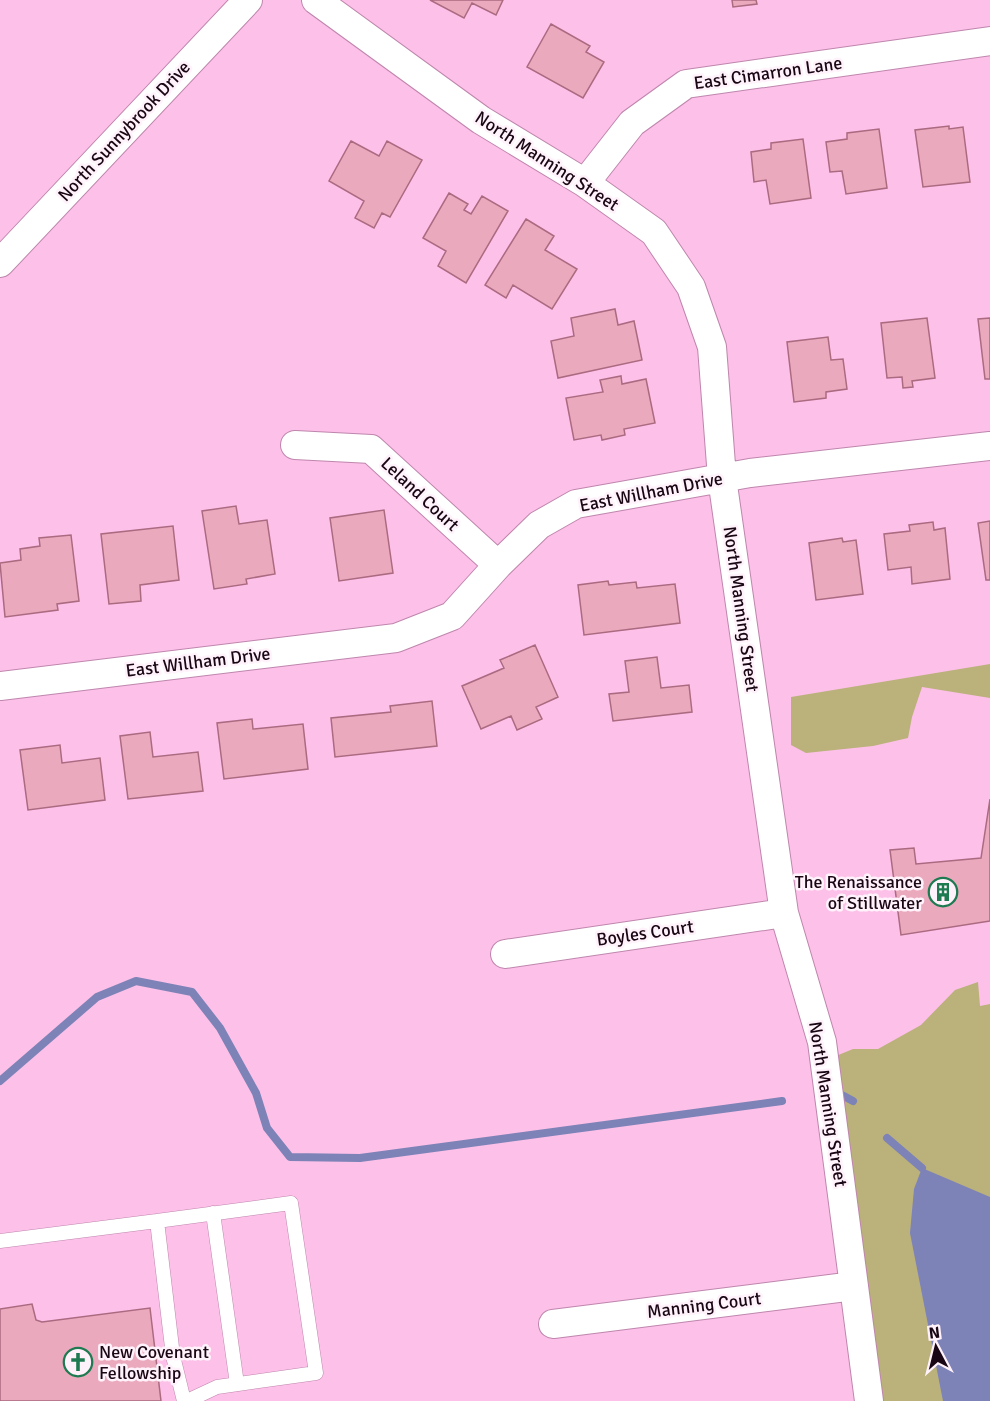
<svg xmlns="http://www.w3.org/2000/svg" width="990" height="1401" viewBox="0 0 990 1401" font-family="Signika,sans-serif">
	<rect width="100%" height="100%" fill="#fdc0e9"/>
	<path fill="#bbb17b" d="M990 664V698L922 687 912 717 908 738 873 746 806 753 791 745V697Z
		M978 982 980 1006 990 1004V1401H878L831 1058 853 1049H878L921 1025 955 990Z"/>
	<path fill="#7d82b7" d="M922 1168 990 1197V1401H943L910 1233 914 1189Z"/>
	<g fill="none" stroke-linecap="round" stroke-linejoin="round">
		<path stroke="#7d82b7" stroke-width="8" d="M0 1081 97 997 136 981 192 992 220 1028 256 1093 267 1128 290 1157 360 1158 782 1101
			M840 1094 853 1101
			M887 1138 922 1168"/>
	</g>
	<path fill="#eaa9bd" stroke="#ab6a80" stroke-width="1.5" d="M430 0H503L496 15 472 3 464 18Z
		M732 0H756L757 4 733 7Z
		M551 24 590 46 586 52 604 62 583 98 527 67Z
		M949 126V129L963 127 970 182 923 187 915 130Z
		M879 129 887 188 846 194 842 171 830 172 826 142 847 139V133Z
		M803 139 811 198 770 204 766 180 754 182 751 152 771 149V143Z
		M351 141 379 156 387 141 422 160 390 217 382 213 374 228 355 218 364 201 329 181Z
		M449 193 468 204 464 210 471 214 482 196 508 211 466 283 438 266 446 251 423 238Z
		M526 219 554 236 545 250 577 269 552 309 513 285 506 298 485 285Z
		M615 309 618 325 634 321 642 360 558 378 551 341 574 336 571 318Z
		M927 318 935 378 912 381 913 387 903 388 902 377 887 378 881 323Z
		M990 318V379H985L978 319Z
		M828 337 831 360 843 359 847 389 826 392V398L794 402 787 342Z
		M621 376 622 384 646 379 655 423 624 429 625 435 602 440 601 435 574 440 566 398 603 392 600 380Z
		M236 506 239 524 267 520 275 574 246 579 247 584 214 589 202 511Z
		M384 510 393 573 339 581 330 518Z
		M990 521V580H986L978 523Z
		M933 522 934 530 945 528 950 579 912 584 911 567 888 570 884 534 910 531 909 525Z
		M173 526 179 580 140 585 141 601 109 604 101 534Z
		M71 535 79 601 57 604 58 610 5 617 0 563 21 560 20 549 40 546 39 538Z
		M842 538 843 542 856 540 863 594 816 600 809 543Z
		M608 581 609 585 636 582 637 588 675 584 680 623 584 635 578 585Z
		M535 645 558 697 536 707 542 719 517 730 511 716 481 729 462 686 504 668 500 660Z
		M657 657 661 688 689 685 692 712 613 721 609 694 629 692 625 661Z
		M432 701 437 746 335 757 331 718 391 712 390 706Z
		M252 719 253 729 303 724 308 769 224 779 217 723Z
		M150 732 153 757 198 752 203 791 128 799 120 736Z
		M60 745 62 763 100 758 105 800 28 810 20 750Z
		M990 799V921L901 935 890 850 914 848 916 864 981 858Z
		M32 1304 36 1320 42 1322 150 1308 161 1401H0V1309Z"/>
	<g fill="none" stroke-linecap="round" stroke-linejoin="round">
		<g stroke="#bf86ad" stroke-width="15">
			<path id="service" d="M213 1213 237 1384
				M157 1221 291 1203 316 1373 217 1387 187 1401
				M0 1241 157 1221 173 1356 184 1401"/>
		</g>
		<g stroke="#bf86ad" stroke-width="30">
			<path id="minor" d="M316 0 481 120 585 183 654 232 691 287 712 347 722 478 784 913 822 1042 869 1401
				M585 183 632 123 686 84 990 41
				M0 263 248 0
				M295 445 371 449 498 565
				M0 686 396 638 452 616 498 565 539 525 576 504 750 473 990 446
				M505 954 784 913
				M553 1324 854 1286"/>
		</g>
		<use href="#service" stroke="#fff" stroke-width="14"/>
		<use href="#minor" stroke="#fff" stroke-width="28"/>
	</g>
	<defs>
		<g id="building-ring" transform="scale(1.5)"><circle r="9.5" fill="#fff2fa" stroke="#1e7b51" stroke-width="1.5"/><path d="M-4-6H4V6H1V3H-1V6H-4ZM-2.5-4.3h1.7v1.8h-1.7ZM.8-4.3h1.7v1.8H.8ZM-2.5-1h1.7V.8h-1.7ZM.8-1h1.7V.8H.8Z" fill="#1e7b51"/></g>
		<g id="church-ring" transform="scale(1.5)"><circle r="9.5" fill="#fff2fa" stroke="#1e7b51" stroke-width="1.5"/><path d="M-1.2-6h2.4v3.5h3.3v2.4h-3.3V6h-2.4V-.1h-3.3v-2.4h3.3Z" fill="#1e7b51"/></g>
	</defs>
	<g fill-rule="evenodd">
		<use href="#building-ring" x="943" y="892"/>
		<use href="#church-ring" x="78" y="1362"/>
	</g>
	<g text-anchor="middle" stroke-width="5" stroke-linejoin="round" paint-order="stroke">
		<g font-size="18" fill="#190614" stroke="#fff2fa">
			<text transform="translate(768 73) rotate(-8)" y="6">East Cimarron Lane</text>
			<text transform="translate(124 131) rotate(-47)" y="6">North Sunnybrook Drive</text>
			<text transform="translate(547 161) rotate(33)" y="6">North Manning Street</text>
			<text transform="translate(651 492) rotate(-11)" y="6">East Willham Drive</text>
			<text transform="translate(420 494) rotate(43)" y="6">Leland Court</text>
			<text transform="translate(741 609) rotate(82)" y="6">North Manning Street</text>
			<text transform="translate(198 662) rotate(-7)" y="6">East Willham Drive</text>
			<text transform="translate(645 933) rotate(-8)" y="6">Boyles Court</text>
			<text transform="translate(828 1104) rotate(81)" y="6">North Manning Street</text>
			<text transform="translate(704 1305) rotate(-7)" y="6">Manning Court</text>
		</g>
		<g font-size="18" fill="#190614" stroke="#fff2fa" text-anchor="end">
			<text x="922" y="888">The Renaissance<tspan x="922" dy="21">of Stillwater</tspan></text>
			<text x="99" y="1358" text-anchor="start">New Covenant<tspan x="99" dy="21">Fellowship</tspan></text>
		</g>
	</g>
	<g transform="translate(936 1347) rotate(353)" stroke="#fff2fa" stroke-width="4.5" paint-order="stroke">
	<path d="M0-4.5L10 22L0 15L-10 22Z" fill="#190614"/>
	<text y="-9" font-size="16" font-weight="bold" text-anchor="middle" fill="#190614">N</text>
	</g>
</svg>
